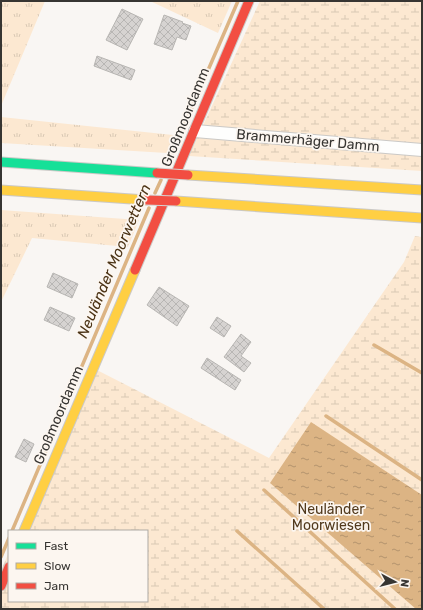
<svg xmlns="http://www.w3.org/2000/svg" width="423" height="610" viewBox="0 0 423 610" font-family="Rubik,sans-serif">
	<defs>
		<pattern id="grass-tufts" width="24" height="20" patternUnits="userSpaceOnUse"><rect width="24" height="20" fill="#fce8d1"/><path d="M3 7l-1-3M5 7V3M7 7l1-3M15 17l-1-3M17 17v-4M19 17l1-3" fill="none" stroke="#d9c8b4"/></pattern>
		<pattern id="wetland-marsh" width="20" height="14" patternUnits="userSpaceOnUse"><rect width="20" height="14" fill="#fce8d1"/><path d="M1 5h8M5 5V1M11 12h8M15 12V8" fill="none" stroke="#d9c8b4"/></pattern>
		<pattern id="water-ripples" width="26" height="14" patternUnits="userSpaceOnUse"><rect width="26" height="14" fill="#dcb484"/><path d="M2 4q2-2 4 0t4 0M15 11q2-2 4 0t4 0" fill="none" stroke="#b3936d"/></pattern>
		<pattern id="building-cross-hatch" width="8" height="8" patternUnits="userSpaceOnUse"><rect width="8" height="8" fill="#d6d3d1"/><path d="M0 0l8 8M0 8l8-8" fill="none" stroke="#b8b6b4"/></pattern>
	</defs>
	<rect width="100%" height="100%" fill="#f9f6f3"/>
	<path fill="url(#grass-tufts)" d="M1 1H45L1 106Z
		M150 1H232L218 33Z
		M1 117 173 135 167 153 1 143Z
		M1 210 139 220 128 247 32 238 1 302Z"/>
	<path fill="url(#wetland-marsh)" d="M260 1H422V171L189 156Z
		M415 236 422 237V609H1V570L9 552V601H147V531H18L91 367 269 458 404 262Z"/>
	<path fill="url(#water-ripples)" d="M311 422 422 495V609H416L270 483Z"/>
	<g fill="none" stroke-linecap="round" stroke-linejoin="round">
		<path stroke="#dcb484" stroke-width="3.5" d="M167 165 238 1
			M155 193 161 180
			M374 345 422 373
			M326 416 422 480
			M264 490 395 609
			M12 531 149 208
			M237 531 324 609
			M1 557 9 538"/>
	</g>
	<path fill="url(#building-cross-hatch)" stroke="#b8b6b3" d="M122 9 143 19 127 50 106 40Z
		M164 15 183 22 182 23 191 26 186 40 177 37 172 50 154 44Z
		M97 56 135 70 131 80 94 66Z
		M53 273 78 284 72 298 47 287Z
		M159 287 189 306 177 326 147 305Z
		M50 307 75 318 69 331 44 320Z
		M217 317 231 326 224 337 210 328Z
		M241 334 251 342 241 356 251 363 244 372 224 357Z
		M207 358 241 380 235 390 201 368Z
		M24 439 34 444 26 462 15 457Z"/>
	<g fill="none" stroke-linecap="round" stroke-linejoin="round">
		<g stroke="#cbc9c6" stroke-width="14">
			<path id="street" d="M195 131 422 150"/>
		</g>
		<g stroke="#cbc9c6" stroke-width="11">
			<path id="fast" d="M1 162 157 173"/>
		</g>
		<g stroke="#cbc9c6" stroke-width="11">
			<path id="slow" d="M188 175 422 190
				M1 190 146 200
				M176 201 422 218
				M24 531 135 270"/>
		</g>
		<g stroke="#cbc9c6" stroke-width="11">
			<path id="jam" d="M135 270 249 1
				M1 586 9 567"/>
		</g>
		<use href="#street" stroke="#fefefd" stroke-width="12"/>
		<use href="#fast" stroke="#16e098" stroke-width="9"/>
		<use href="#slow" stroke="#ffcf43" stroke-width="9"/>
		<use href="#jam" stroke="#f24e42" stroke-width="9"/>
		<g stroke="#d5d3d2" stroke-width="11" stroke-linecap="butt">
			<path id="jam-bridge" d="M157 173 188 175
				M146 200 176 201"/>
		</g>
		<use href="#jam-bridge" stroke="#f24e42" stroke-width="9"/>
	</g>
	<g text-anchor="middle" stroke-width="3.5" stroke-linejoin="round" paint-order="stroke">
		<g font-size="14" fill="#373532" stroke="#fcf6f0">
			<text transform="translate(185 117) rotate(-68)" y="5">Großmoordamm</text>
			<text transform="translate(308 140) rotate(5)" y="5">Brammerhäger Damm</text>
			<text transform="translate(58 415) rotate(-67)" y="5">Großmoordamm</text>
		</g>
		<g font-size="14" fill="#523a1d" stroke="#fcf6f0">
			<text x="331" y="514">Neuländer<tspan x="331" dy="16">Moorwiesen</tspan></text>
		</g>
		<g font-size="15" font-style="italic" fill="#4c3416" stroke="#fcf6f0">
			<text transform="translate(114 261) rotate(-67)" y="5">Neuländer Moorwettern</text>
		</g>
	</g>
	<rect width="423" height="610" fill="none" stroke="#373532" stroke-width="4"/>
	<rect x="8" y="530" width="140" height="72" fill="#fcf6f0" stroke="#ada9a4"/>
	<rect x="16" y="543" width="20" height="6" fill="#16e098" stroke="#ada9a4"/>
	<text x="44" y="550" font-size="12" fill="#373532">Fast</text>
	<rect x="16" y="563" width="20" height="6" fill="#ffcf43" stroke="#ada9a4"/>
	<text x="44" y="570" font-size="12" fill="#373532">Slow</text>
	<rect x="16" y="583" width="20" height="6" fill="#f24e42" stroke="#ada9a4"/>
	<text x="44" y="590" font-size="12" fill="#373532">Jam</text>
	<g transform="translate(395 582) rotate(97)" stroke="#fcf6f0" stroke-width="3" paint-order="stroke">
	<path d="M0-3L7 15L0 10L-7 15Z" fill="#373532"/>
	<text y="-6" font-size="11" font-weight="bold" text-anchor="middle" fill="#373532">N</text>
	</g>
</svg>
